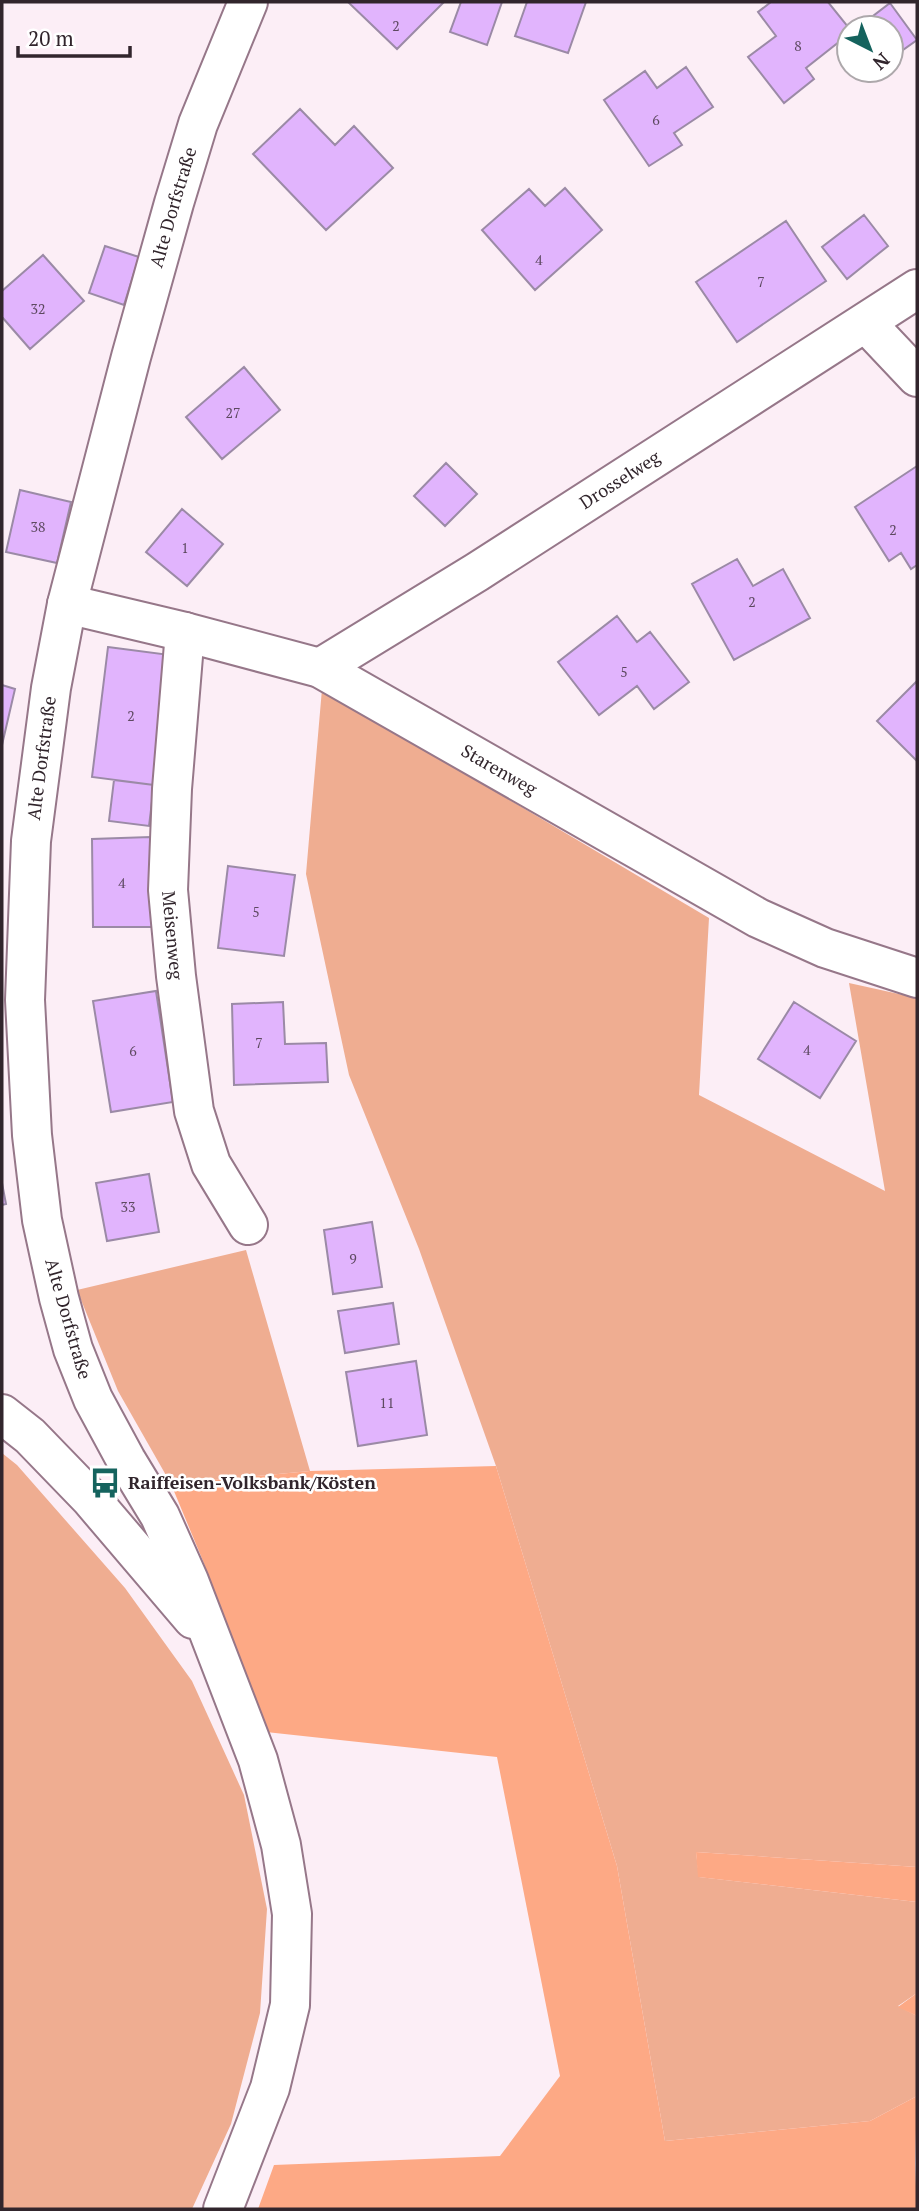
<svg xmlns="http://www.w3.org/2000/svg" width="919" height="2211" viewBox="0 0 919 2211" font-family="'PT Serif',serif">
	<rect width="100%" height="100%" fill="#fceef6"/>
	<path fill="#efad91" d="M322 689 709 918 699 1095 885 1191 849 983 917 998V1867L696 1852 699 1877 917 1902V1993L898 2006 917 2016V2096L870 2121 665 2141 617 1866 496 1466 419 1249 349 1075 306 874Z
		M246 1250 310 1471 171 1484 118 1391 77 1290Z
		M2 1453 17 1465 125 1588 192 1681 244 1795 267 1909 260 2013 231 2124 192 2209H2Z"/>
	<path fill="#fda985" d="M496 1466 617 1866 665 2141 870 2121 917 2096 915 2164 917 2209H258L274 2165 500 2156 560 2076 497 1757 266 1732 203 1561 171 1484 310 1471Z
		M696 1852 917 1867V1902L698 1877Z
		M917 1993V2016L898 2007Z"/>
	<path fill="#e1b4fd" stroke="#9b8aa6" stroke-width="2" d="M348 2H444L397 49Z
		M461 2H502L487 45 450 32Z
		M527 2H586L568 53 515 36Z
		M771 2H828L849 28V34L806 68 814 79 784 103 748 57 776 36 758 12Z
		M890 3 917 40 900 52 891 40V28H882L873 16Z
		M686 67 713 107 674 133 682 145 649 166 604 100 645 71 657 88Z
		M300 109 335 145 354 126 393 168 326 230 253 154Z
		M565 188 602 230 535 290 482 230 529 189 545 206Z
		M864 215 888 246 847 279 822 247Z
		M786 221 826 281 737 342 696 282Z
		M105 246 139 257 124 305 89 293Z
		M43 255 84 301 30 349 2 317V291Z
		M244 367 280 410 222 459 186 417Z
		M446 463 477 494 445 526 414 496Z
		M917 466V565L911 569 901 553 889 561 855 507Z
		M20 490 71 502 57 563 6 552Z
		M182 509 223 544 187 586 146 552Z
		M737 559 753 586 783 569 810 618 734 660 692 584Z
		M617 616 637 642 650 632 689 682 654 709 637 686 599 715 558 662Z
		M108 647 170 655 154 785 92 777Z
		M917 681V761L877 721Z
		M2 685 15 689 2 745Z
		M114 780 154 785 149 826 109 821Z
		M150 837 152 927H93L92 839Z
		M228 866 295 875 284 956 218 948Z
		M156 991 173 1102 111 1112 93 1001Z
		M283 1002 285 1044 326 1043 328 1082 234 1085 232 1004Z
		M794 1002 856 1041 820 1098 758 1059Z
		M149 1174 159 1232 107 1241 96 1183Z
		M2 1183 6 1204 2 1205Z
		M372 1222 382 1287 333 1294 324 1230Z
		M393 1303 399 1344 345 1353 338 1311Z
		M416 1361 427 1435 358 1446 346 1372Z"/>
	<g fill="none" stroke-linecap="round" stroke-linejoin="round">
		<g stroke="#967789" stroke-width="42">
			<g id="minor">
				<path d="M866 323 917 377"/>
				<path id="s1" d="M67 604 185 632 320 668 758 918 825 948 917 978"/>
				<path id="s2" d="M185 632 172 789 168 890 176 976 194 1111 211 1164 248 1225"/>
				<path id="s3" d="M320 668 477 572 917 289"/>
				<path d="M2 1414 30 1436 90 1498 193 1619"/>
				<path id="s4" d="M223 2209 270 2088 290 2005 292 1914 281 1845 258 1760 189 1581 160 1516 126 1460 93 1399 73 1349 59 1298 42 1220 32 1135 25 1000 31 841 51 688 67 604 131 357 174 203 198 124 248 2"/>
			</g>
		</g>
		<use href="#minor" stroke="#fff" stroke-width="38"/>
	</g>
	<defs>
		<g id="bus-bare" transform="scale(2.415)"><path d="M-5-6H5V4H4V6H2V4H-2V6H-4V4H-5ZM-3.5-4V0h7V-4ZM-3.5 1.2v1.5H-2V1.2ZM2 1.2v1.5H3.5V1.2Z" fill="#15635e" stroke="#fff" stroke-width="2.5" paint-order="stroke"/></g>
	</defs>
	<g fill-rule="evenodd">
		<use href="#bus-bare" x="105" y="1483"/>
	</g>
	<g text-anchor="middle" stroke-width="5" stroke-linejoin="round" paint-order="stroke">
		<g font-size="14" fill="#5d4960">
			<text x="396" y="31">2</text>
			<text x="798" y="51">8</text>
			<text x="656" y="125">6</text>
			<text x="539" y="265">4</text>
			<text x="761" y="287">7</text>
			<text x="38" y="314">32</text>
			<text x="233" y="418">27</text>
			<text x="38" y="532">38</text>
			<text x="893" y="535">2</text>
			<text x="185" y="553">1</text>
			<text x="752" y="607">2</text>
			<text x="624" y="677">5</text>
			<text x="131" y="721">2</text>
			<text x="122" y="888">4</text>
			<text x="256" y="917">5</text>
			<text x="259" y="1048">7</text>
			<text x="807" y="1055">4</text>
			<text x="133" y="1056">6</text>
			<text x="128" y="1212">33</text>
			<text x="353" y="1264">9</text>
			<text x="387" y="1408">11</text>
		</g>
		<g font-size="18" fill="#31252c" stroke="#fff">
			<text dy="6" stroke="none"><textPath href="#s4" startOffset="2079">Alte Dorfstraße</textPath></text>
			<text dy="6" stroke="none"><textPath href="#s3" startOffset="354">Drosselweg</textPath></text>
			<text dy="6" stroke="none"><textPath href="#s4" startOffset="1512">Alte Dorfstraße</textPath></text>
			<text dy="6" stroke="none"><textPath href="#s1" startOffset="467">Starenweg</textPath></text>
			<text dy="6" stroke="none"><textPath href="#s2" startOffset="304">Meisenweg</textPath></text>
			<text transform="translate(68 1319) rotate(74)" y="6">Alte Dorfstraße</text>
		</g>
		<g font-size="18" font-weight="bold" fill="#31252c" stroke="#fff" text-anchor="start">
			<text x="128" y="1489">Raiffeisen-Volksbank/Kösten</text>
		</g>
	</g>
	<rect width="919" height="2211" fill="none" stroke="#31252c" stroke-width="7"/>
	<g transform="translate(870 49) rotate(138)"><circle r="33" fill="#ffffff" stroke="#ada8ab" stroke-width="2"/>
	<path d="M0-5L12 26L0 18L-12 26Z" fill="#15635e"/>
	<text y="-10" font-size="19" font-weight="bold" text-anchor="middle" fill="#31252c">N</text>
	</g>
	<path d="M18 46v10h112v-10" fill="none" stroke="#31252c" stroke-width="3.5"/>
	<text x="28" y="46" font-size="21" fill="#31252c" stroke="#ffffff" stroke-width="5" paint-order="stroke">20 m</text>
</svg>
